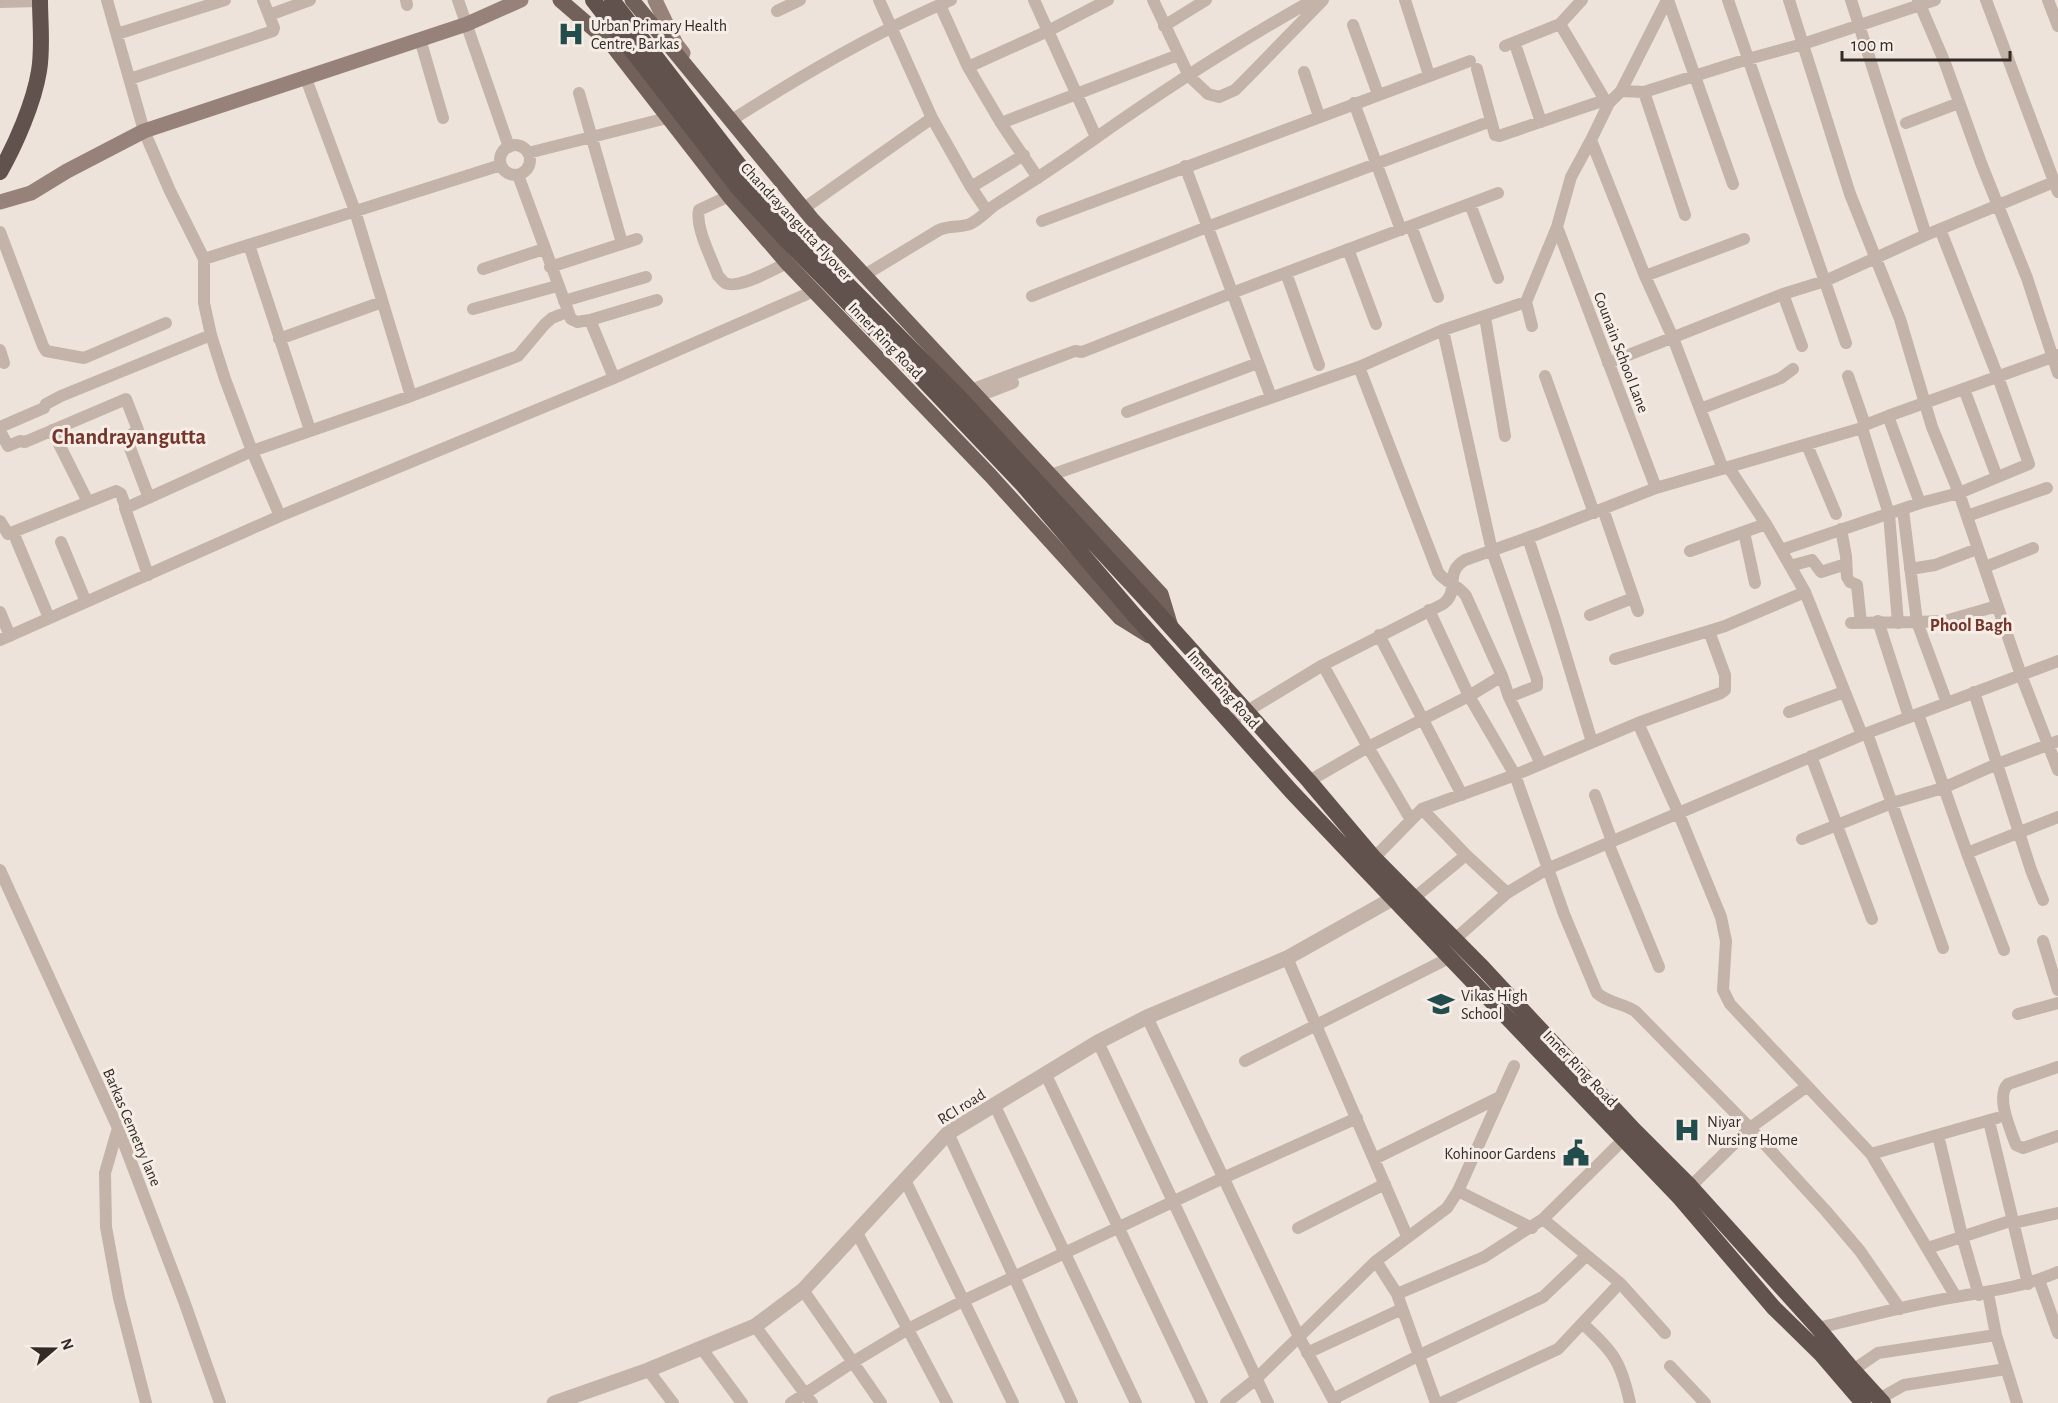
<svg xmlns="http://www.w3.org/2000/svg" width="2058" height="1403" viewBox="0 0 2058 1403" font-family="'Alegreya Sans',sans-serif">
	<rect width="100%" height="100%" fill="#ede3db"/>
	<g fill="none" stroke-linecap="round" stroke-linejoin="round">
		<path stroke="#c4b3a8" stroke-width="12" d="M107 0 144 131 170 191 204 259V303L211 335 225 379 252 451 280 516
			M406 0 407 5
			M458 0 509 147
			M879 0 932 118 971 187 987 211
			M1034 0 1096 137
			M1153 0 1189 76 1208 94 1219 97 1235 90 1248 77 1323 0
			M1405 0 1429 75
			M1668 0 1733 184
			M1728 0 1846 343
			M1789 0 1850 194 1900 319 1932 427 1959 493 2021 675 2058 770
			M1851 0 1926 235
			M1918 0 1945 63 1981 163 2027 278 2058 373
			M1986 0 2058 192
			M2048 0 2058 26
			M0 2 40 1
			M940 5 968 67 1001 123 1038 178
			M777 11 800 0
			M269 15 310 0
			M1560 24 1605 100 1609 103
			M1353 25 1378 94
			M1164 26 1206 0
			M117 34 225 0
			M420 39 443 118
			M1505 46 1560 24 1582 0
			M1517 50 1541 122
			M968 67 1048 31 1108 0
			M1477 69 1495 135 1499 136 1605 100
			M1304 72 1319 116
			M305 76 355 211 411 396
			M130 79 273 31 274 28 263 0
			M1621 91 1644 92 1748 59 1803 44 1935 0
			M1644 92 1685 215
			M579 93 622 243
			M1354 103 1401 230
			M730 121C801 76 873 33 951 0
			M1001 123 1178 55
			M1906 123 1959 103
			M1591 140 1645 276 1673 338 1723 469
			M500 160a15 15 0 1 1 30 0a15 15 0 1 1-30 0Z
			M528 153 667 118
			M1185 166 1271 397
			M518 175 571 319 577 322 590 320 614 378
			M971 187 1024 155
			M729 196 699 210C695 227 712 259 718 276 720 277 723 282 725 283 738 290 774 269 787 263
			M1470 204 1498 278
			M803 209 932 118
			M1042 221 1470 61
			M1411 226 1438 297
			M1557 227 1656 488
			M0 232 43 346 46 351 84 358 166 323
			M249 245 310 430
			M1348 249 1376 324
			M204 259 501 165
			M550 267 637 239
			M483 269 544 249
			M1286 273 1319 365
			M863 276 939 230C951 225 960 228 970 224 979 220 987 211 995 205 1027 185 1059 164 1090 142 1162 91 1236 43 1313 0
			M1645 276 1744 239
			M1783 294 1802 346
			M1032 296 1207 227 1483 124
			M564 301 646 277
			M473 309 557 286
			M1485 317 1505 436
			M590 320 657 300
			M1532 326 1526 302 1557 227 1571 177 1591 140 1609 103 1621 91 1667 0
			M1443 330 1492 551 1537 679V686L1509 697
			M279 339 382 302
			M0 350 4 363
			M1608 363 1783 294 1825 281 1926 235 2054 182
			M1359 367 1438 572C1445 583 1459 585 1466 596L1502 676 1509 697 1541 764
			M1545 376 1594 513
			M1848 376 1865 425
			M973 389 1075 351 1082 352 1232 293 1498 193
			M1964 389 1997 477
			M979 396 1013 383
			M1700 409 1781 378 1793 369
			M1127 412 1258 363
			M1888 416 1920 503
			M0 427 44 408 46 404 61 396 211 335
			M1862 428 1889 514 1898 623
			M52 430 88 502
			M0 431 8 446 20 441 25 442 126 399 138 430 128 437 127 440 149 498
			M1807 445 1836 514
			M1051 475 1359 367 1443 330 1526 302
			M125 508 148 575
			M1603 509 1638 611
			M1903 510 1917 622 1945 621 1997 606
			M1967 516 2047 488
			M0 521 8 534 116 491 121 494 126 508 252 451 411 396 518 356 545 324 552 318 567 312
			M1841 529 1846 556 1847 577 1850 582 1857 585 1861 623
			M13 532 49 618
			M1744 532 1755 583
			M1528 538 1555 620 1592 742
			M61 542 86 602
			M1781 550 1920 503 1959 493 2029 464 1998 377 1940 229
			M1690 551 1766 524
			M1790 566 1812 560 1821 572 1846 564
			M1985 567 2033 548
			M1910 569 1935 565 1977 549
			M1805 592 1862 735
			M1429 610 1469 696 1515 775 1564 914 1597 993C1608 1003 1622 1003 1635 1011L1750 1128 1826 1211 1860 1251 1900 1309
			M0 612 10 636
			M1590 615 1633 598
			M1878 621 1909 717
			M1851 623 1917 622 1947 703
			M1379 635 1462 795
			M0 640 280 516 614 378 814 291
			M1615 659 1709 631
			M1323 665 1368 747 1411 820
			M1974 692 2031 870 2043 900
			M1789 712 1844 692
			M1918 714 1967 853 2058 817
			M1229 722 1323 665 1443 604C1461 591 1443 573 1465 560L1538 534 1656 488 1862 428 1865 425 1888 416 2058 355
			M1638 723 1678 812 1721 917 1726 941 1723 990 1730 1004 1871 1154 1956 1297
			M1867 733 1943 948
			M1811 756 1872 919
			M1309 781 1368 747 1469 696 1502 676
			M1595 795 1612 841
			M1422 809 1466 855 1507 893
			M1802 839 1892 803 1943 788 1997 764 2058 741
			M1608 843 1659 967
			M1967 853 2004 950
			M1374 858 1422 809 1515 775 1638 723 1721 693 1725 690V675L1709 631 1725 626 1805 592 1766 524 1729 468
			M0 870 118 1128 184 1301 220 1403
			M1414 898 1466 855
			M1454 940 1507 893 1547 869 1862 735 2058 661
			M2043 941 2058 990
			M1287 958 1407 1236
			M2018 1014 2058 1003
			M1147 1017 1298 1335 1335 1403
			M1098 1042 1268 1403
			M1245 1061 1449 958
			M2058 1067 2008 1084C1995 1096 2011 1131 2016 1145L2023 1148 2058 1136
			M1046 1075 1202 1403
			M995 1106 1136 1403
			M1989 1121 2028 1284
			M118 1128 105 1173 106 1227 119 1298 146 1403
			M948 1133 1072 1403
			M1938 1135 1962 1236 1979 1295
			M1624 1139 1543 1219 1620 1283 1665 1333
			M1871 1154 1997 1118
			M1374 1159 1500 1097
			M905 1180 1013 1403
			M1458 1191 1532 1228
			M1685 1192 1750 1128 1806 1087
			M2014 1223 2058 1213
			M1298 1228 1385 1184
			M857 1233 947 1403
			M1928 1248 2013 1220
			M1376 1261 1397 1294 1436 1403
			M2039 1280 2058 1333
			M803 1290 881 1403
			M1988 1293 1996 1335 2017 1403
			M1397 1294 1484 1257 1543 1219
			M1583 1324C1614 1352 1621 1362 1630 1403
			M755 1326 812 1403
			M1818 1328C1863 1317 1909 1305 1955 1297 1990 1291 2024 1287 2058 1272
			M702 1349 742 1403
			M1307 1353 1402 1309
			M1670 1366 1705 1403
			M648 1370 673 1403
			M1853 1370 1878 1353 1996 1335
			M1333 1399 1420 1355 1543 1297 1586 1256
			M1879 1399 1904 1385 2006 1369
			M791 1403 853 1362 908 1329 963 1301 1223 1178 1357 1118
			M1226 1403 1256 1379 1376 1261 1447 1208 1458 1191 1514 1066
			M1441 1403 1558 1349 1620 1283"/>
		<path stroke="#c4b3a8" stroke-width="15" d="M554 1403 648 1370 755 1326 803 1290 948 1133 1098 1042 1147 1017 1287 958 1392 899"/>
		<path stroke="#97827a" stroke-width="15" d="M655 0 676 44 683 53
			M0 202 31 193 67 171 144 131 467 24 521 0"/>
		<path stroke="#72605a" stroke-width="15" d="M560 0 611 44 729 196 787 263 990 475 1120 618 1149 636
			M632 0 812 219 1161 594 1171 627"/>
		<path stroke="#62524d" stroke-width="16" d="M0 172C16 144 34 102 39 71 43 48 40 23 40 0
			M1150 604 1309 781 1374 858 1483 968 1634 1130 1690 1186 1818 1328 1853 1370 1883 1403
			M1135 616 1291 791 1362 866 1680 1198 1774 1308 1821 1354 1863 1403"/>
		<path stroke="#62524d" stroke-width="16" d="M593 0 739 189 788 242 909 365 1023 485 1135 616
			M612 0 749 178 850 287 959 397 1150 604"/>
	</g>
	<defs>
		<g id="hospital-bare" transform="scale(2.07)"><path d="M-5-5h3v3.5h4V-5h3V5h-3V1.5h-4V5h-3Z" fill="#234d4c" stroke="#f6ede6" stroke-width="2.5" paint-order="stroke"/></g>
		<g id="school-bare" transform="scale(2.07)"><path d="M0-5L7-2L0 1L-7-2ZM-4 1L0 2.5L4 1V4Q0 6-4 4Z" fill="#234d4c" stroke="#f6ede6" stroke-width="2.5" paint-order="stroke"/></g>
		<g id="civic-bare" transform="scale(2.07)"><path d="M-.6-6.5H3V-4.5H.6V-3L4-1V1h2V6H-6V1h2V-1L-.6-3ZM-1.2 2.5V6h2.4V2.5Z" fill="#234d4c" stroke="#f6ede6" stroke-width="2.5" paint-order="stroke"/></g>
	</defs>
	<g fill-rule="evenodd">
		<use href="#hospital-bare" x="571" y="34"/>
		<use href="#school-bare" x="1441" y="1004"/>
		<use href="#hospital-bare" x="1687" y="1130"/>
		<use href="#civic-bare" x="1576" y="1153"/>
	</g>
	<g text-anchor="middle" stroke-width="6" stroke-linejoin="round" paint-order="stroke">
		<g font-size="16" fill="#322a27" stroke="#f6ede6" text-anchor="start">
			<text x="591" y="31">Urban Primary Health<tspan x="591" dy="18">Centre, Barkas</tspan></text>
			<text x="1461" y="1001">Vikas High<tspan x="1461" dy="18">School</tspan></text>
			<text x="1707" y="1127">Niyar<tspan x="1707" dy="18">Nursing Home</tspan></text>
			<text x="1556" y="1159" text-anchor="end">Kohinoor Gardens</text>
		</g>
		<g font-size="16" fill="#322a27" stroke="#f6ede6">
			<text transform="translate(797 221) rotate(47)" y="6">Chandrayangutta Flyover</text>
			<text transform="translate(886 340) rotate(46)" y="6">Inner Ring Road</text>
			<text transform="translate(1622 352) rotate(69)" y="6">Counain School Lane</text>
			<text transform="translate(1224 689) rotate(48)" y="6">Inner Ring Road</text>
			<text transform="translate(1581 1068) rotate(46)" y="6">Inner Ring Road</text>
			<text transform="translate(961 1106) rotate(-32)" y="6">RCI road</text>
			<text transform="translate(133 1127) rotate(67)" y="6">Barkas Cemetry lane</text>
		</g>
		<g font-size="18" font-weight="bold" fill="#75372c" stroke="#f6ede6">
			<text x="1971" y="631">Phool Bagh</text>
		</g>
		<g font-size="22" font-weight="bold" fill="#75372c" stroke="#f6ede6">
			<text x="129" y="444">Chandrayangutta</text>
		</g>
	</g>
	<g transform="translate(54 1349) rotate(70)" stroke="#f6ede6" stroke-width="4.5" paint-order="stroke">
	<path d="M0-4.5L10 22L0 15L-10 22Z" fill="#322a27"/>
	<text y="-9" font-size="16" font-weight="bold" text-anchor="middle" fill="#322a27">N</text>
	</g>
	<path d="M1842 51v9h168v-9" fill="none" stroke="#322a27" stroke-width="3"/>
	<text x="1851" y="51" font-size="18" fill="#322a27" stroke="#f6ede6" stroke-width="4.5" paint-order="stroke">100 m</text>
</svg>
